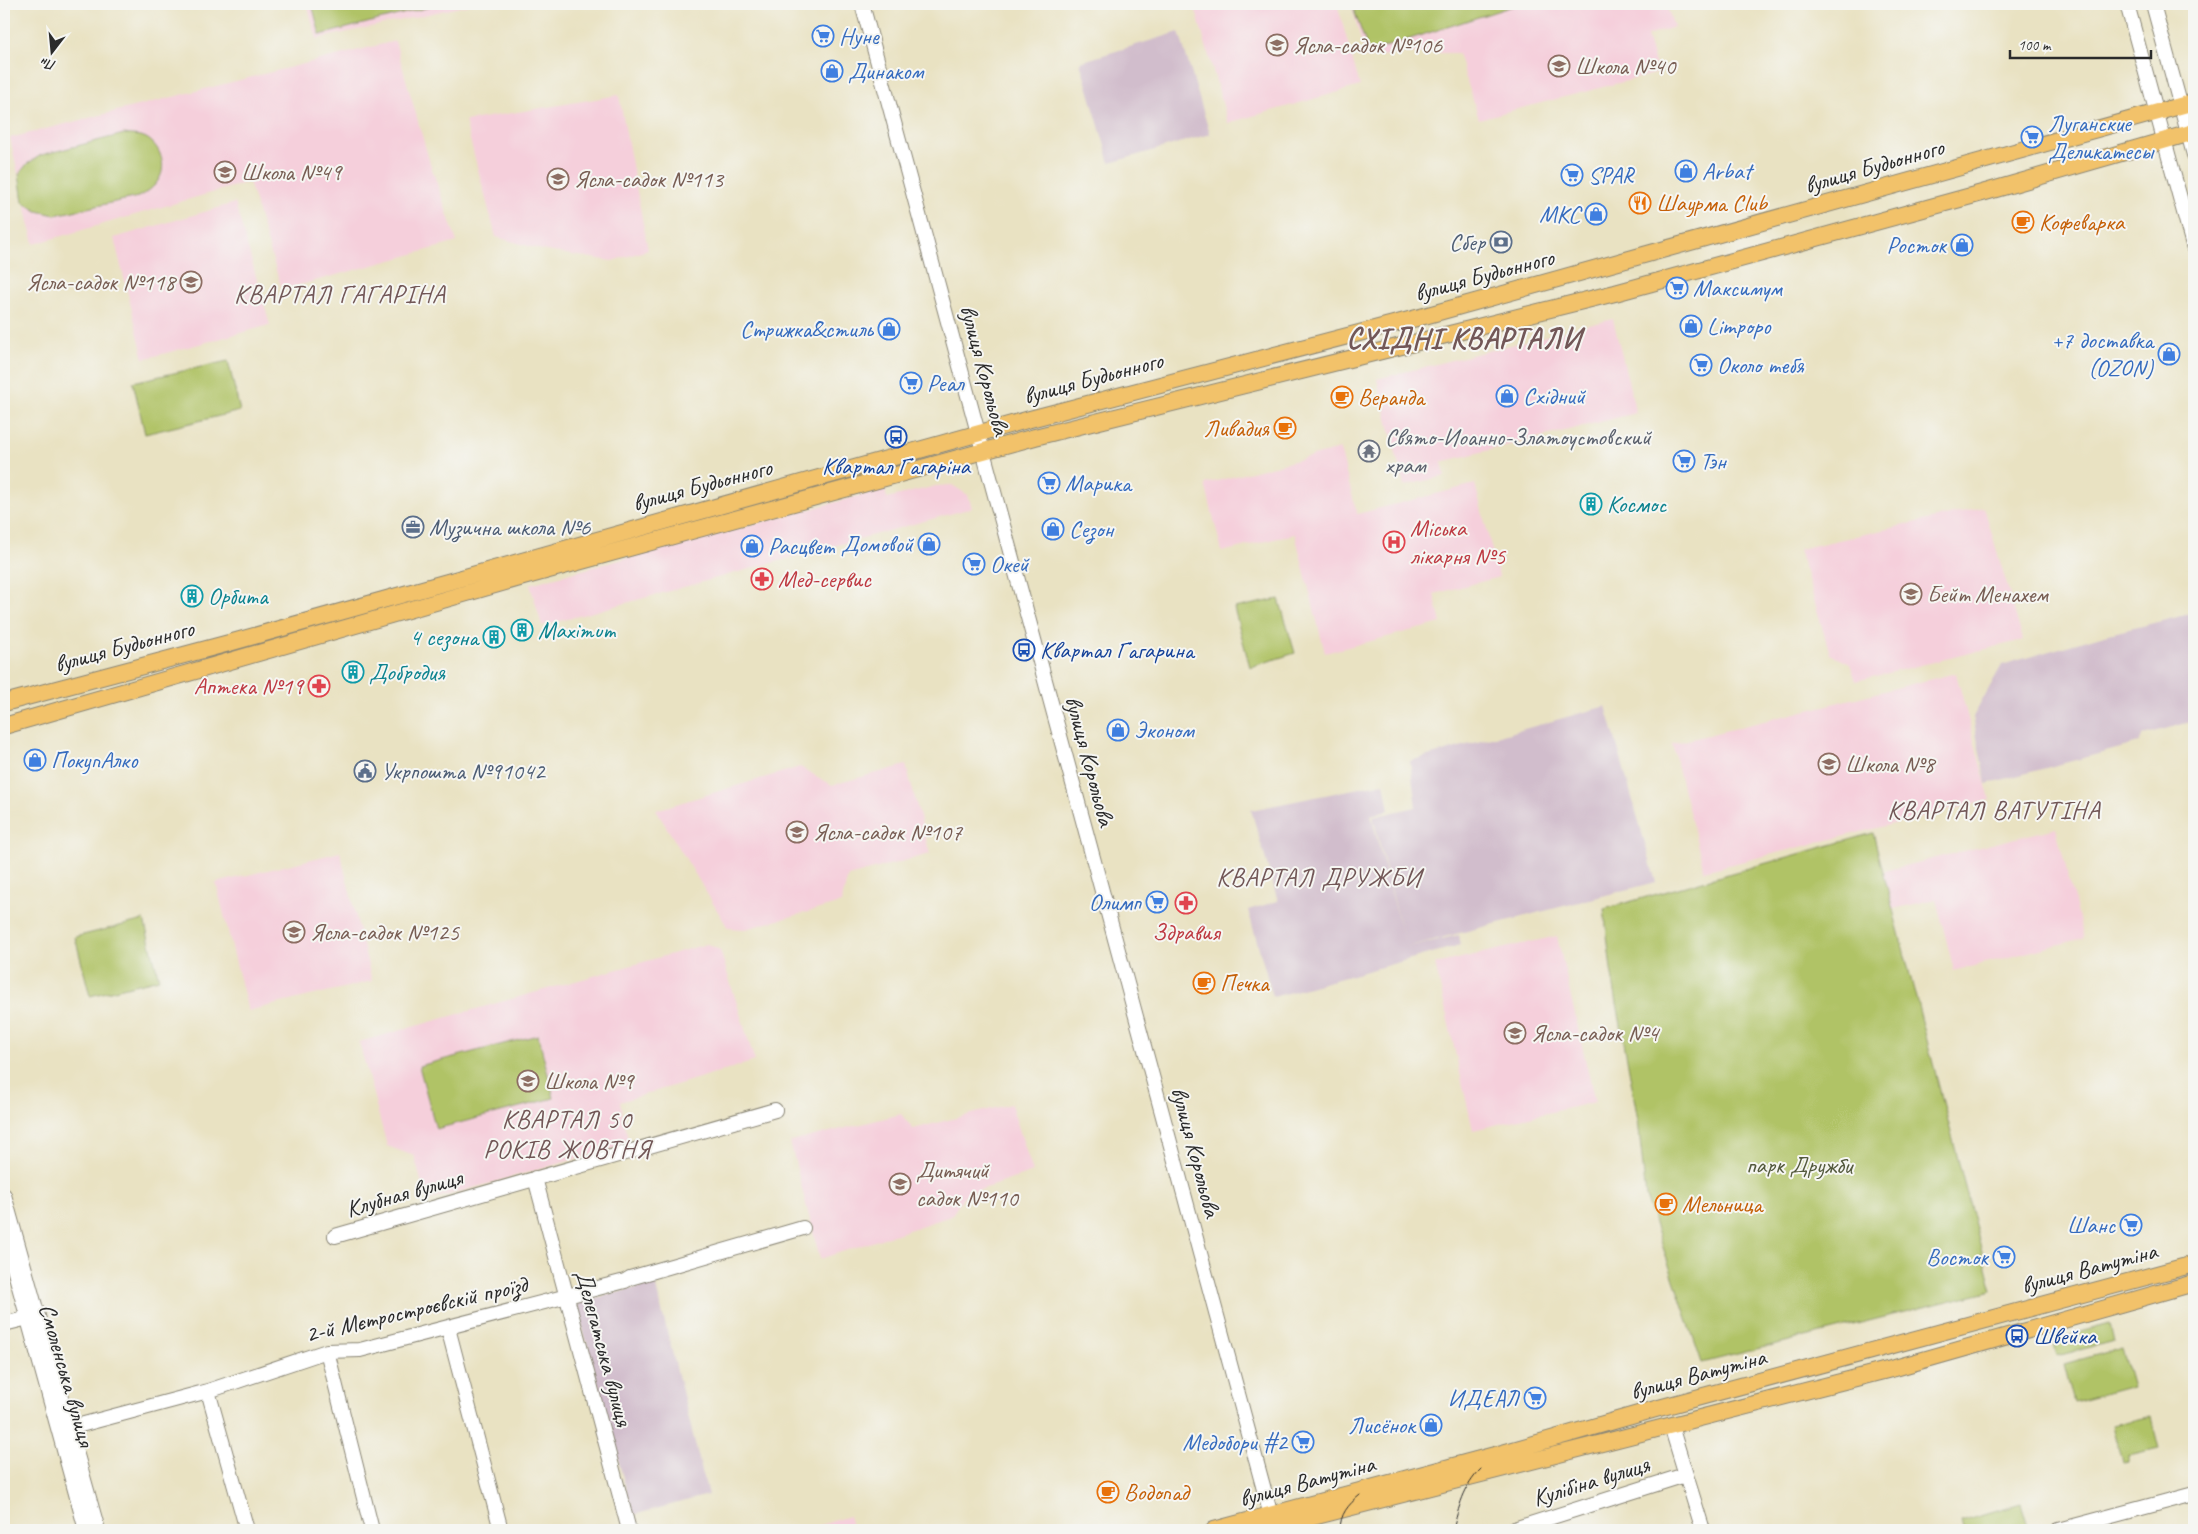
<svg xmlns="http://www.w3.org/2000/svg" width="2198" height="1534" viewBox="0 0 2198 1534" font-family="Caveat,sans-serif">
	<rect width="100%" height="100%" fill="#f6f6f2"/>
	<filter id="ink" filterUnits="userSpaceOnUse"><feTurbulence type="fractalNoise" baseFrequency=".02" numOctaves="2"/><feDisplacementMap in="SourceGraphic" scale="10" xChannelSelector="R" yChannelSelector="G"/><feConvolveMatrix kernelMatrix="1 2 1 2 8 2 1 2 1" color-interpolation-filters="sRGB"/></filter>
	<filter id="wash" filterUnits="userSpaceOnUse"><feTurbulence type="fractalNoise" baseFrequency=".0096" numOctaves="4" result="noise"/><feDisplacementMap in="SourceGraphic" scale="20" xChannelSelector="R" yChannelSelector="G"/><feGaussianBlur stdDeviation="1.12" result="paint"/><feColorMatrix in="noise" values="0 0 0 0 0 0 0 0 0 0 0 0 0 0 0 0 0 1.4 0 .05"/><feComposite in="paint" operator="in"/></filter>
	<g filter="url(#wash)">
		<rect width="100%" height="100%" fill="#e9e2c2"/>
		<path fill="#f5cfdb" d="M307 4H473L317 39Z
			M1194 4H1337L1360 86 1228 123Z
			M1351 4H1666L1674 27 1647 36 1658 73 1479 119 1458 53H1403L1366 58Z
			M395 41 430 163 457 242 282 290 249 182 34 244 10 138Z
			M619 95 648 250 612 261 546 251 496 237 465 121Z
			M235 203 270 325 144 359 114 238Z
			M1613 319 1636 413 1442 462 1445 476 1404 486 1377 379Z
			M1340 449 1357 514 1475 484 1499 577 1434 594 1441 623 1325 653 1295 534 1222 552 1205 484Z
			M952 485 968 495 972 508 542 626 530 584 885 489 887 498 936 486Z
			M1984 507 2023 640 1856 681 1850 664 1830 654 1799 549Z
			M1956 673 1990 800 1704 871 1672 744Z
			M906 765 930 854 848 876 841 903 745 929 728 928 656 810 800 767 832 785Z
			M2056 828 2084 938 1954 971 1936 899 1893 909 1884 871Z
			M340 852 372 981 248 1011 216 883Z
			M1557 936 1595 1102 1473 1130 1435 964Z
			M707 944 720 950 755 1061 620 1102 629 1144 427 1201 414 1156 387 1146 359 1042Z
			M1011 1104 1033 1172 965 1195 951 1216 820 1259 790 1142 901 1114 913 1129Z
			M849 1516 853 1530H805Z"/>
		<path fill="#d1bdcc" d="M1179 32 1210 134 1110 163 1080 62Z
			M2194 613V721L2143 735 2139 743 1986 784 1973 717 2002 665 2101 636Z
			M1606 706 1656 882 1406 947 1459 935 1461 945 1273 997 1248 910 1278 901 1251 810 1384 783 1389 810 1371 815 1405 944 1373 817 1416 807 1410 761Z
			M655 1283 708 1495 633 1515 576 1303Z"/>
		<path fill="#b0c366" stroke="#6e7748" d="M312 4H436L437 5 320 35Z
			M1365 4H1519L1369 52 1353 8Z
			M124 134C130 135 138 135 144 137 159 143 168 165 159 179 154 188 147 192 138 197L55 215 37 211 23 202 19 174 27 164 41 155Z
			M228 361 240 411 145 434 133 382Z
			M1279 599 1295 653 1250 667 1234 608Z
			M1873 833 1992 1290 1702 1363 1646 1197 1638 1120 1611 970 1604 909Z
			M144 920 159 979 90 996 75 937Z
			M538 1035 554 1098 436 1129 419 1066Z
			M2110 1324 2114 1341 2057 1356 2053 1339Z
			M2122 1348 2133 1387 2074 1403 2064 1364Z
			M2151 1416 2159 1449 2129 1456V1461L2123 1462 2113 1425Z
			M2021 1504 2029 1530H1963L1961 1522Z"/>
	</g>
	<g filter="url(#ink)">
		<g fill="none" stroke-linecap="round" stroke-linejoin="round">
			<g stroke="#8a8676" stroke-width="16">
				<path id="minor" d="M862 4 1273 1523
					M2127 4 2194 249
					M2153 4 2194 155
					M535 1178 629 1530
					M4 1195 98 1530
					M4 1232 86 1530
					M335 1236 775 1110
					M4 1324 28 1318
					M448 1328 501 1530
					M327 1351 372 1530
					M208 1391 247 1530
					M1671 1426 1703 1530
					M69 1428 208 1391 327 1351 360 1350 625 1281 630 1278 803 1228
					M1511 1530 1685 1475
					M2059 1530 2194 1494"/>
			</g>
			<g stroke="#8a8676" stroke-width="18">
				<path id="major" d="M4 703 229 643 1030 419 1428 315 2194 102
					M4 726 523 577 1035 437 1615 293 1982 193 2194 132
					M1214 1530 1506 1452 1659 1408 2194 1264
					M1262 1530 1895 1368 2194 1283"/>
			</g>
			<use href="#minor" stroke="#fff" stroke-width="14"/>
			<use href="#major" stroke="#f2c26a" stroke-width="16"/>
			<path stroke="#2b2b2b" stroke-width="1" d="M1340 1530C1340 1514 1348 1505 1360 1495
				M1453 1530C1459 1507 1463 1487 1481 1469"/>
		</g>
	</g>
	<defs>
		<g id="supermarket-ring" transform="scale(1.125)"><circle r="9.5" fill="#f6f6f2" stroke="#3f7fe0" stroke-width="1.5"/><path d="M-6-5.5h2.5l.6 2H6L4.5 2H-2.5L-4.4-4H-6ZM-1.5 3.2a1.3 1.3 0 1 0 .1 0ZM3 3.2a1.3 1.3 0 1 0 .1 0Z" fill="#3f7fe0"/></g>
		<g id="school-ring" transform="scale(1.125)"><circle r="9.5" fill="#f6f6f2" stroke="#8d6e63" stroke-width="1.5"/><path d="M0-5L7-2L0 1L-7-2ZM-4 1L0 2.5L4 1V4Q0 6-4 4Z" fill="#8d6e63"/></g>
		<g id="shop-ring" transform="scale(1.125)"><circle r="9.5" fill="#f6f6f2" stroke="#3f7fe0" stroke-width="1.5"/><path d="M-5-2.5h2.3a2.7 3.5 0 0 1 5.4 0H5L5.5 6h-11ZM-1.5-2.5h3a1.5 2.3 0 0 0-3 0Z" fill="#3f7fe0"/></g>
		<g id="restaurant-ring" transform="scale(1.125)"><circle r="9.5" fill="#f6f6f2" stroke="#e8710a" stroke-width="1.5"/><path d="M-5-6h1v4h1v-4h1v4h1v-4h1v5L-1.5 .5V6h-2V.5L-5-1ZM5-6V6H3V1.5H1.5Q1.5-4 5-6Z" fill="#e8710a"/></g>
		<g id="cafe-ring" transform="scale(1.125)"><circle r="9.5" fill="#f6f6f2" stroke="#e8710a" stroke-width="1.5"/><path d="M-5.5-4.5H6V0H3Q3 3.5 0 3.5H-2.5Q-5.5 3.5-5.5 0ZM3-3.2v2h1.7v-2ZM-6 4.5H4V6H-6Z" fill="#e8710a"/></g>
		<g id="bank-ring" transform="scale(1.125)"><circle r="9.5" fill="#f6f6f2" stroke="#5c6f8a" stroke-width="1.5"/><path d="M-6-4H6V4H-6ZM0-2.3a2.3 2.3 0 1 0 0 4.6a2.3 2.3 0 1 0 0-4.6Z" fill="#5c6f8a"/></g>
		<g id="bus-ring" transform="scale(1.125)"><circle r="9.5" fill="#f6f6f2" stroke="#1a4fb4" stroke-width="1.5"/><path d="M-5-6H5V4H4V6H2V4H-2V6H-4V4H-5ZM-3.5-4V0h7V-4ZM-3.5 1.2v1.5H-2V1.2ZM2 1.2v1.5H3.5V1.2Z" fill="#1a4fb4"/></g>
		<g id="temple-ring" transform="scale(1.125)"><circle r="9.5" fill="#f6f6f2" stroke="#6b7280" stroke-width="1.5"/><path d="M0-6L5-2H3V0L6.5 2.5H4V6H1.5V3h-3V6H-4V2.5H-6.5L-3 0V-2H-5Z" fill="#6b7280"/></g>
		<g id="building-ring" transform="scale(1.125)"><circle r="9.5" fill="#f6f6f2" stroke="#0f9aa8" stroke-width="1.5"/><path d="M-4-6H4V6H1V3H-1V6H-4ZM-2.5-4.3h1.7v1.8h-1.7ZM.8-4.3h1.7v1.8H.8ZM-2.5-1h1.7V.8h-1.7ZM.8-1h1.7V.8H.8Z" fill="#0f9aa8"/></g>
		<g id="office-ring" transform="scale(1.125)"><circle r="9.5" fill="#f6f6f2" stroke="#5c6f8a" stroke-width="1.5"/><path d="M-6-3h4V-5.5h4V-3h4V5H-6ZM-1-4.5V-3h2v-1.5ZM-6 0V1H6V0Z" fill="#5c6f8a"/></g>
		<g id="hospital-ring" transform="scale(1.125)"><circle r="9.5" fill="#f6f6f2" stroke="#e0444e" stroke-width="1.5"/><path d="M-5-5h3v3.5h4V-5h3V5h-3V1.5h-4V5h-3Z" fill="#e0444e"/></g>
		<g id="pharmacy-ring" transform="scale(1.125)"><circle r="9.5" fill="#f6f6f2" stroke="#e0444e" stroke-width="1.5"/><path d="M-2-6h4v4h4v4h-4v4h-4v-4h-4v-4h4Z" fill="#e0444e"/></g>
		<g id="civic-ring" transform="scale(1.125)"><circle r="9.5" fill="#f6f6f2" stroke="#5c6f8a" stroke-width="1.5"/><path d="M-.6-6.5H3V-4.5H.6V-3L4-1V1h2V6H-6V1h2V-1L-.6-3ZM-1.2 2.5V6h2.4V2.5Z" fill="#5c6f8a"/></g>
	</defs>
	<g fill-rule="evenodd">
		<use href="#supermarket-ring" x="823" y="36"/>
		<use href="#school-ring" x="1277" y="45"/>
		<use href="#school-ring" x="1559" y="66"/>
		<use href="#shop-ring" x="832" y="71"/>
		<use href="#supermarket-ring" x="2032" y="137"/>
		<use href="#shop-ring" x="1686" y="171"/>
		<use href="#school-ring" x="225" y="172"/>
		<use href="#supermarket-ring" x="1572" y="175"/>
		<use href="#school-ring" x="558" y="179"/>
		<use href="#restaurant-ring" x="1640" y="203"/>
		<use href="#shop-ring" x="1596" y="214"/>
		<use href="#cafe-ring" x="2023" y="222"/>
		<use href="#bank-ring" x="1501" y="242"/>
		<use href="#shop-ring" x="1962" y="245"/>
		<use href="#school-ring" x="191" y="282"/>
		<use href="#supermarket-ring" x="1677" y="288"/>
		<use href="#shop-ring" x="1691" y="326"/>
		<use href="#shop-ring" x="889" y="329"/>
		<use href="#shop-ring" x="2169" y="354"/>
		<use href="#supermarket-ring" x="1701" y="365"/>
		<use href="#supermarket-ring" x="911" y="383"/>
		<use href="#shop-ring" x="1507" y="396"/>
		<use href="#cafe-ring" x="1342" y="397"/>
		<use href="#cafe-ring" x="1285" y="428"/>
		<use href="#bus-ring" x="896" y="437"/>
		<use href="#temple-ring" x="1369" y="451"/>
		<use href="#supermarket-ring" x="1684" y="461"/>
		<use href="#supermarket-ring" x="1049" y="483"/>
		<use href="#building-ring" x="1591" y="504"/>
		<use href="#office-ring" x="413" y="527"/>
		<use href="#shop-ring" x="1053" y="529"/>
		<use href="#hospital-ring" x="1394" y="542"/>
		<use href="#shop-ring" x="929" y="544"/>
		<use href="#shop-ring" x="752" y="546"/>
		<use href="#supermarket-ring" x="974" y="564"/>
		<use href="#pharmacy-ring" x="762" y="579"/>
		<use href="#school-ring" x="1911" y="594"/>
		<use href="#building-ring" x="192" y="596"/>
		<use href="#building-ring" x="522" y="630"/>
		<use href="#building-ring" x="494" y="637"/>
		<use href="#bus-ring" x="1024" y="650"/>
		<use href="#building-ring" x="353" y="672"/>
		<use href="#pharmacy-ring" x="319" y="686"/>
		<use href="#shop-ring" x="1118" y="730"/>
		<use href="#shop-ring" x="35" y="760"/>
		<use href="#school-ring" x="1829" y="764"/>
		<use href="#civic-ring" x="365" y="771"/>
		<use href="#school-ring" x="797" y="832"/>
		<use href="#supermarket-ring" x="1157" y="902"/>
		<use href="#pharmacy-ring" x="1186" y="903"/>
		<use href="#school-ring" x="294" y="932"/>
		<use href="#cafe-ring" x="1204" y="983"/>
		<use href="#school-ring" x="1515" y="1033"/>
		<use href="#school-ring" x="528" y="1081"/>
		<use href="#school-ring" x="900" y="1184"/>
		<use href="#cafe-ring" x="1666" y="1204"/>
		<use href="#supermarket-ring" x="2131" y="1225"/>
		<use href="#supermarket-ring" x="2004" y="1257"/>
		<use href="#bus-ring" x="2017" y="1336"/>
		<use href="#supermarket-ring" x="1535" y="1398"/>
		<use href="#shop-ring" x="1431" y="1425"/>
		<use href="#supermarket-ring" x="1303" y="1442"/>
		<use href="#cafe-ring" x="1108" y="1492"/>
	</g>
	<g text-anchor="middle" stroke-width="4" stroke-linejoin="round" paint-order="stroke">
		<g font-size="24" fill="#366cbe" stroke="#f6f6f2" text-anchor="start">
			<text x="839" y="44">Нуне</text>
			<text x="848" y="79">Динаком</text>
			<text x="2048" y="131">Луганские<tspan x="2048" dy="28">Деликатесы</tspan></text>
			<text x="1702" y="179">Arbat</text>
			<text x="1588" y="183">SPAR</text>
			<text x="1580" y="222" text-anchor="end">МКС</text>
			<text x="1946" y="253" text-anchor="end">Росток</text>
			<text x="1693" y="296">Максимум</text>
			<text x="1707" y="334">Limpopo</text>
			<text x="873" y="337" text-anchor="end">Стрижка&amp;стиль</text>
			<text x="2153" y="348" text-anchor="end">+7 доставка<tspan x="2153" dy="28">(OZON)</tspan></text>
			<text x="1717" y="373">Около тебя</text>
			<text x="927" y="391">Реал</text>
			<text x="1523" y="404">Східний</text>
			<text x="1700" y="469">Тэн</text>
			<text x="1065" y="491">Марика</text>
			<text x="1069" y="537">Сезон</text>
			<text x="913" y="552" text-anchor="end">Домовой</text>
			<text x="768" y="554">Расцвет</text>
			<text x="990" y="572">Окей</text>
			<text x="1134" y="738">Эконом</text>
			<text x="51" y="768">ПокупАлко</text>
			<text x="1141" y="910" text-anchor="end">Олимп</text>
			<text x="2115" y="1233" text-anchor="end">Шанс</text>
			<text x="1988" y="1265" text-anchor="end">Восток</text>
			<text x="1519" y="1406" text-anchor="end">ИДЕАЛ</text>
			<text x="1415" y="1433" text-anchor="end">Лисёнок</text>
			<text x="1287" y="1450" text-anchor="end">Медобори #2</text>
		</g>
		<g font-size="24" fill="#785e54" stroke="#f6f6f2" text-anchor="start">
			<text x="1293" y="53">Ясла-садок №106</text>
			<text x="1575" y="74">Школа №40</text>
			<text x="241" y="180">Школа №49</text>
			<text x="574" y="187">Ясла-садок №113</text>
			<text x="175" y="290" text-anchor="end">Ясла-садок №118</text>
			<text x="1927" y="602">Бейт Менахем</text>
			<text x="1845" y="772">Школа №8</text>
			<text x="813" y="840">Ясла-садок №107</text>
			<text x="310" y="940">Ясла-садок №125</text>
			<text x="1531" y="1041">Ясла-садок №4</text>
			<text x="544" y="1089">Школа №9</text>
			<text x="916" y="1178">Дитячий<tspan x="916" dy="28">садок №110</tspan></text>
		</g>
		<g font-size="24" fill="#2b2b2b" stroke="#f6f6f2">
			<text transform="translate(1874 166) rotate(-16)" y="8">вулиця Будьонного</text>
			<text transform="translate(1484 275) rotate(-15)" y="8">вулиця Будьонного</text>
			<text transform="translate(985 370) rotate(75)" y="8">вулиця Корольова</text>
			<text transform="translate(1093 378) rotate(-15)" y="8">вулиця Будьонного</text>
			<text transform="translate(702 485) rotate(-15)" y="8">вулиця Будьонного</text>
			<text transform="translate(124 646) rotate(-15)" y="8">вулиця Будьонного</text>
			<text transform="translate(1090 761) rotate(75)" y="8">вулиця Корольова</text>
			<text transform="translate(1196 1152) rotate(75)" y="8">вулиця Корольова</text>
			<text transform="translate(404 1193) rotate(-16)" y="8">Клубная вулиця</text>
			<text transform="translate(2089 1268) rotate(-15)" y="8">вулиця Ватутіна</text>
			<text transform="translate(416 1309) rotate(-13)" y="8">2-й Мєтростроєвскій проїзд</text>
			<text transform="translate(604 1348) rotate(75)" y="8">Делегатська вулиця</text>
			<text transform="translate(1698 1374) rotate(-15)" y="8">вулиця Ватутіна</text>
			<text transform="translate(67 1375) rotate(74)" y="8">Смоленська вулиця</text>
			<text transform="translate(1307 1481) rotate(-15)" y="8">вулиця Ватутіна</text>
			<text transform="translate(1591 1481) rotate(-17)" y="8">Кулібіна вулиця</text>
		</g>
		<g font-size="24" fill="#c56008" stroke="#f6f6f2" text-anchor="start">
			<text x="1656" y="211">Шаурма Club</text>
			<text x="2039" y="230">Кофеварка</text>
			<text x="1358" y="405">Веранда</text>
			<text x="1269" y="436" text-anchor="end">Ливадия</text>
			<text x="1220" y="991">Печка</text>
			<text x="1682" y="1212">Мельница</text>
			<text x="1124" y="1500">Водопад</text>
		</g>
		<g font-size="24" fill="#4e5e75" stroke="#f6f6f2" text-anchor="start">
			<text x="1485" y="250" text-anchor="end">Сбер</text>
			<text x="429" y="535">Музична школа №6</text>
			<text x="381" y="779">Укрпошта №91042</text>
		</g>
		<g font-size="24" fill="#5b616d" stroke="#f6f6f2" text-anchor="start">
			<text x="1385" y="445">Свято-Иоанно-Златоустовский<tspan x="1385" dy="28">храм</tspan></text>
		</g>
		<g font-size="24" fill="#164399" stroke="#f6f6f2" text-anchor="start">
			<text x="896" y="474" text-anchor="middle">Квартал Гагаріна</text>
			<text x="1040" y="658">Квартал Гагарина</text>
			<text x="2033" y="1344">Швейка</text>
		</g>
		<g font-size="24" fill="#0d838f" stroke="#f6f6f2" text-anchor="start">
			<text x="1607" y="512">Космос</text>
			<text x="208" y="604">Орбита</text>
			<text x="538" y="638">Maximum</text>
			<text x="478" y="645" text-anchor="end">4 сезона</text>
			<text x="369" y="680">Добродия</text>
		</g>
		<g font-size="24" fill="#be3a42" stroke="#f6f6f2" text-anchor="start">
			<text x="1410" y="536">Міська<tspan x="1410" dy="28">лікарня №5</tspan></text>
			<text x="778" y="587">Мед-сервис</text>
			<text x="303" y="694" text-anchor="end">Аптека №19</text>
			<text x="1186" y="940" text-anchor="middle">Здравия</text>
		</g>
		<g font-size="24" fill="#53593d" stroke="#f6f6f2">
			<text x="1799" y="1173">парк Дружби</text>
		</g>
		<g font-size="26" letter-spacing="1" fill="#725757" stroke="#f6f6f2">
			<text x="340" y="303">КВАРТАЛ ГАГАРІНА</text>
			<text x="1994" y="819">КВАРТАЛ ВАТУТІНА</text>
			<text x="1319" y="886">КВАРТАЛ ДРУЖБИ</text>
			<text x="567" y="1128">КВАРТАЛ 50<tspan x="567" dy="30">РОКІВ ЖОВТНЯ</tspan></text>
		</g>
		<g font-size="29" font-weight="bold" letter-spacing="1" fill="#725757" stroke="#f6f6f2">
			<text x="1464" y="348">СХІДНІ КВАРТАЛИ</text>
		</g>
	</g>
	<rect width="2198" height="1534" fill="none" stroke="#f6f6f2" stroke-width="20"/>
	<g transform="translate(52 52) rotate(196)" stroke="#f6f6f2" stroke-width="4" paint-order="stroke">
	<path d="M0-4L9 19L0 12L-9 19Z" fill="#2b2b2b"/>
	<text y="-8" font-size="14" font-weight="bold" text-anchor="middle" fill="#2b2b2b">Пн</text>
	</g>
	<path d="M2010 50v8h141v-8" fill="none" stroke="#2b2b2b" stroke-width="2.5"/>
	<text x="2018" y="50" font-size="15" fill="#2b2b2b" stroke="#f6f6f2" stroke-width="4" paint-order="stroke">100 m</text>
</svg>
